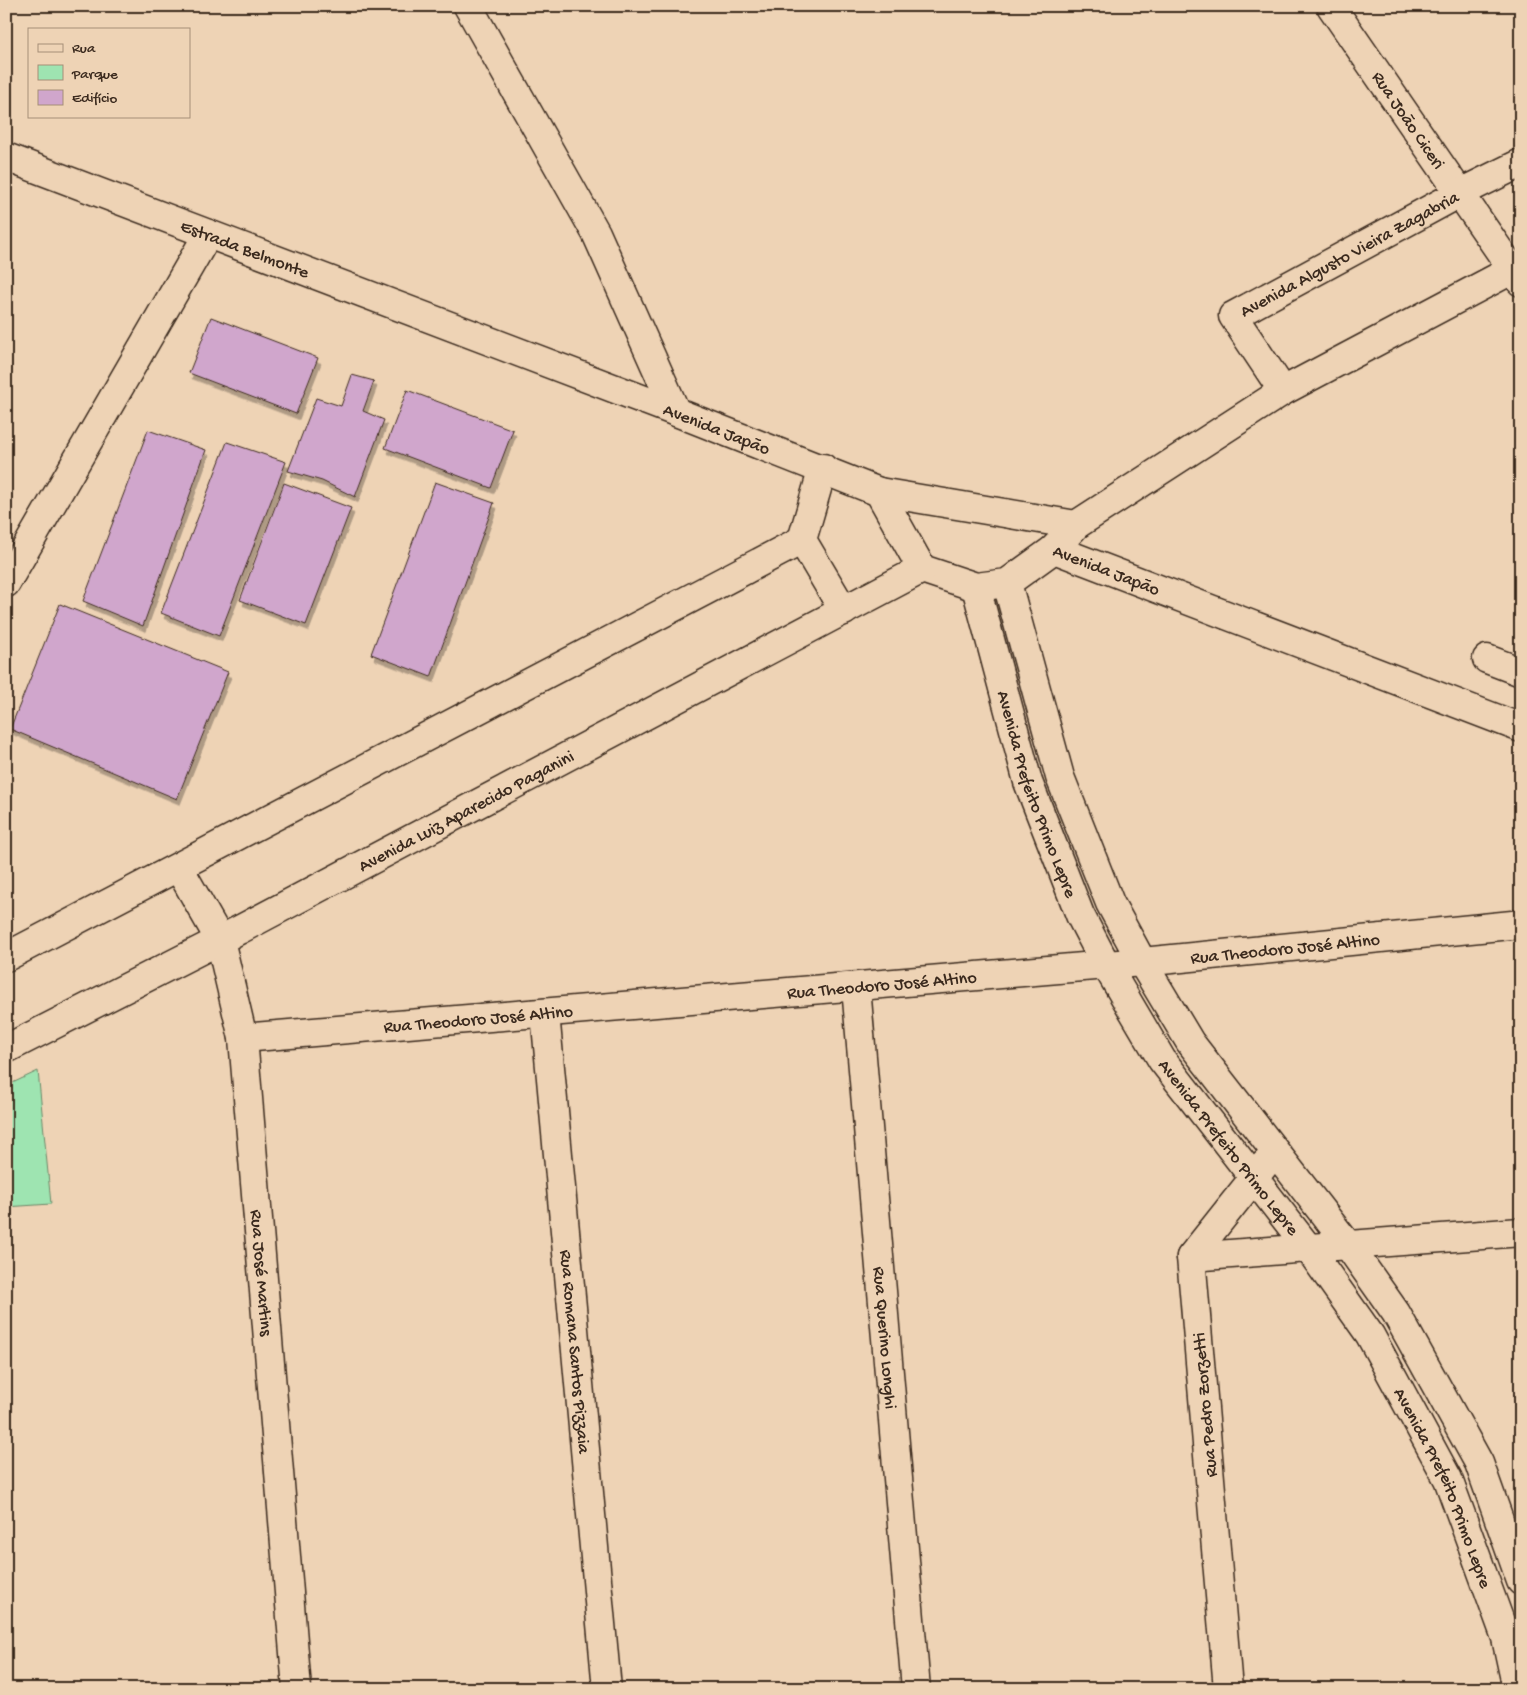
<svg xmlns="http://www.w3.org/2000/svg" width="1527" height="1695" viewBox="0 0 1527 1695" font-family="'Gochi Hand',sans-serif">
	<defs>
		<filter id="shadow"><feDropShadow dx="3" dy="5.5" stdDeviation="0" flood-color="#0004"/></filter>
	</defs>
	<rect width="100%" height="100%" fill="#eed3b5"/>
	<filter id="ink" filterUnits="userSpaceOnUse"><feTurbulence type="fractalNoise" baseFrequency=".02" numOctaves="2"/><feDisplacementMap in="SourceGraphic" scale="10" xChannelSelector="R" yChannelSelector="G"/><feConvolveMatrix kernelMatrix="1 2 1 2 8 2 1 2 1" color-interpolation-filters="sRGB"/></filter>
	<g filter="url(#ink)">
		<path fill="#9ee4b1" stroke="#6c8768" d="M38 1071 51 1204 6 1207V1086Z"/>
		<path fill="#d0a6cc" stroke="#3b2a1e" filter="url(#shadow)" d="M211 317 318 358 296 414 189 373Z
			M352 375 374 381 363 411 384 420 355 497 322 481 288 471 316 398 341 406Z
			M407 390 513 430 491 488 385 448Z
			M148 430 206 450 143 626 83 601Z
			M227 442 286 462 219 636 161 613Z
			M435 482 494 503 431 677 371 654Z
			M284 483 351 508 306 625 240 600Z
			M60 604 228 672 177 799 10 729Z"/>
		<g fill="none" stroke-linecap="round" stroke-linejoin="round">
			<g stroke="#3b2a1e" stroke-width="31">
				<g id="minor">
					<path d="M468 6 596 233 676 412"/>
					<path id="s1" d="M1331 6 1521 282"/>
					<path id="s2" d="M6 157 676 412 879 492 922 569 976 587 1007 583 1054 549 1521 728"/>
					<path id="s3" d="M1283 391 1233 316 1460 193 1521 163"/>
					<path d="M823 468 802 540 844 611"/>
					<path d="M879 492 1076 525"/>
					<path d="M1054 549 1076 525 1283 391 1521 265"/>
					<path d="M6 583 208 234"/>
					<path d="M1007 583 1060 777 1110 903 1142 962 1190 1042 1348 1245 1396 1313 1479 1463 1521 1581"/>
					<path id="s4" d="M976 587 1028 782 1080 915 1106 965 1162 1060 1309 1249 1370 1335 1448 1479 1506 1638 1517 1689"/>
					<path d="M1487 659 1521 672"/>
					<path id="s5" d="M179 868 220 940 243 1038 297 1689"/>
					<path d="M6 957 802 540"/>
					<path id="s6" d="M856 987 916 1689"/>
					<path id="s7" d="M545 1013 607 1689"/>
					<path id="s8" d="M243 1038 1142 962 1521 924"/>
					<path id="s9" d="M6 1049 220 940 922 569"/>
					<path d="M1191 1257 1521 1232"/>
					<path d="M1228 1689 1191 1257 1265 1164"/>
				</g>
			</g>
			<use href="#minor" stroke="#eed3b5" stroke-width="28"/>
		</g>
	</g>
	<g text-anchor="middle" stroke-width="4" stroke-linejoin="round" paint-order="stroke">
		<g font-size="18" fill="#3b2a1e" stroke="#eed3b5">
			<text dy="6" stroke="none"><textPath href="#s1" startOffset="138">Rua João Ciceri</textPath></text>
			<text dy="6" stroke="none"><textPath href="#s2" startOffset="256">Estrada Belmonte</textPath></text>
			<text dy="6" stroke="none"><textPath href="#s3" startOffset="222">Avenida Algusto Vieira Zagabria</textPath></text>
			<text dy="6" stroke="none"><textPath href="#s2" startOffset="761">Avenida Japão</textPath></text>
			<text dy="6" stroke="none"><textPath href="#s2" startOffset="1226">Avenida Japão</textPath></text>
			<text dy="6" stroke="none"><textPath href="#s4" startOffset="216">Avenida Prefeito Primo Lepre</textPath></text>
			<text dy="6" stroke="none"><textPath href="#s9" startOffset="518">Avenida Luiz Aparecido Paganini</textPath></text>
			<text dy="6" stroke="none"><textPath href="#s8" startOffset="1046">Rua Theodoro José Altino</textPath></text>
			<text dy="6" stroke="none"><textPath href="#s8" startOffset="641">Rua Theodoro José Altino</textPath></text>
			<text dy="6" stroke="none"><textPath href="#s8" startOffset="236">Rua Theodoro José Altino</textPath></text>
			<text dy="6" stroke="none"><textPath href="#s4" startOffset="621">Avenida Prefeito Primo Lepre</textPath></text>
			<text dy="6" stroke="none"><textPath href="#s5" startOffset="419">Rua José Martins</textPath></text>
			<text dy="6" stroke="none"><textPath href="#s6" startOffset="352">Rua Querino Longhi</textPath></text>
			<text dy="6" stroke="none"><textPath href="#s7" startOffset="340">Rua Romana Santos Pizzaia</textPath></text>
			<text transform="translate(1204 1405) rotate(-95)" y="6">Rua Pedro Zorzetti</text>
			<text dy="6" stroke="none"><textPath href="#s4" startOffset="1026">Avenida Prefeito Primo Lepre</textPath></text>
		</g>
	</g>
	<rect width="1527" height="1695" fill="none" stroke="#eed3b5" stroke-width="25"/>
	<rect x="12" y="12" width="1502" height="1670" fill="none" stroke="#3b2a1e" stroke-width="2" filter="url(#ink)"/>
	<rect x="28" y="28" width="162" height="90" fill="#eed3b5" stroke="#a68f79"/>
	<rect x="38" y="44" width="25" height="8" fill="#eed3b5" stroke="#a68f79"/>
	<text x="72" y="52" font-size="15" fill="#3b2a1e">Rua</text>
	<rect x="38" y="65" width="25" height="15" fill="#9ee4b1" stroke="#a68f79"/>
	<text x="72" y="78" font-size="15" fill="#3b2a1e">Parque</text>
	<rect x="38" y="90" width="25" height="15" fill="#d0a6cc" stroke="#a68f79"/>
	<text x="72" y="102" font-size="15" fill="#3b2a1e">Edifício</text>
</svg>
